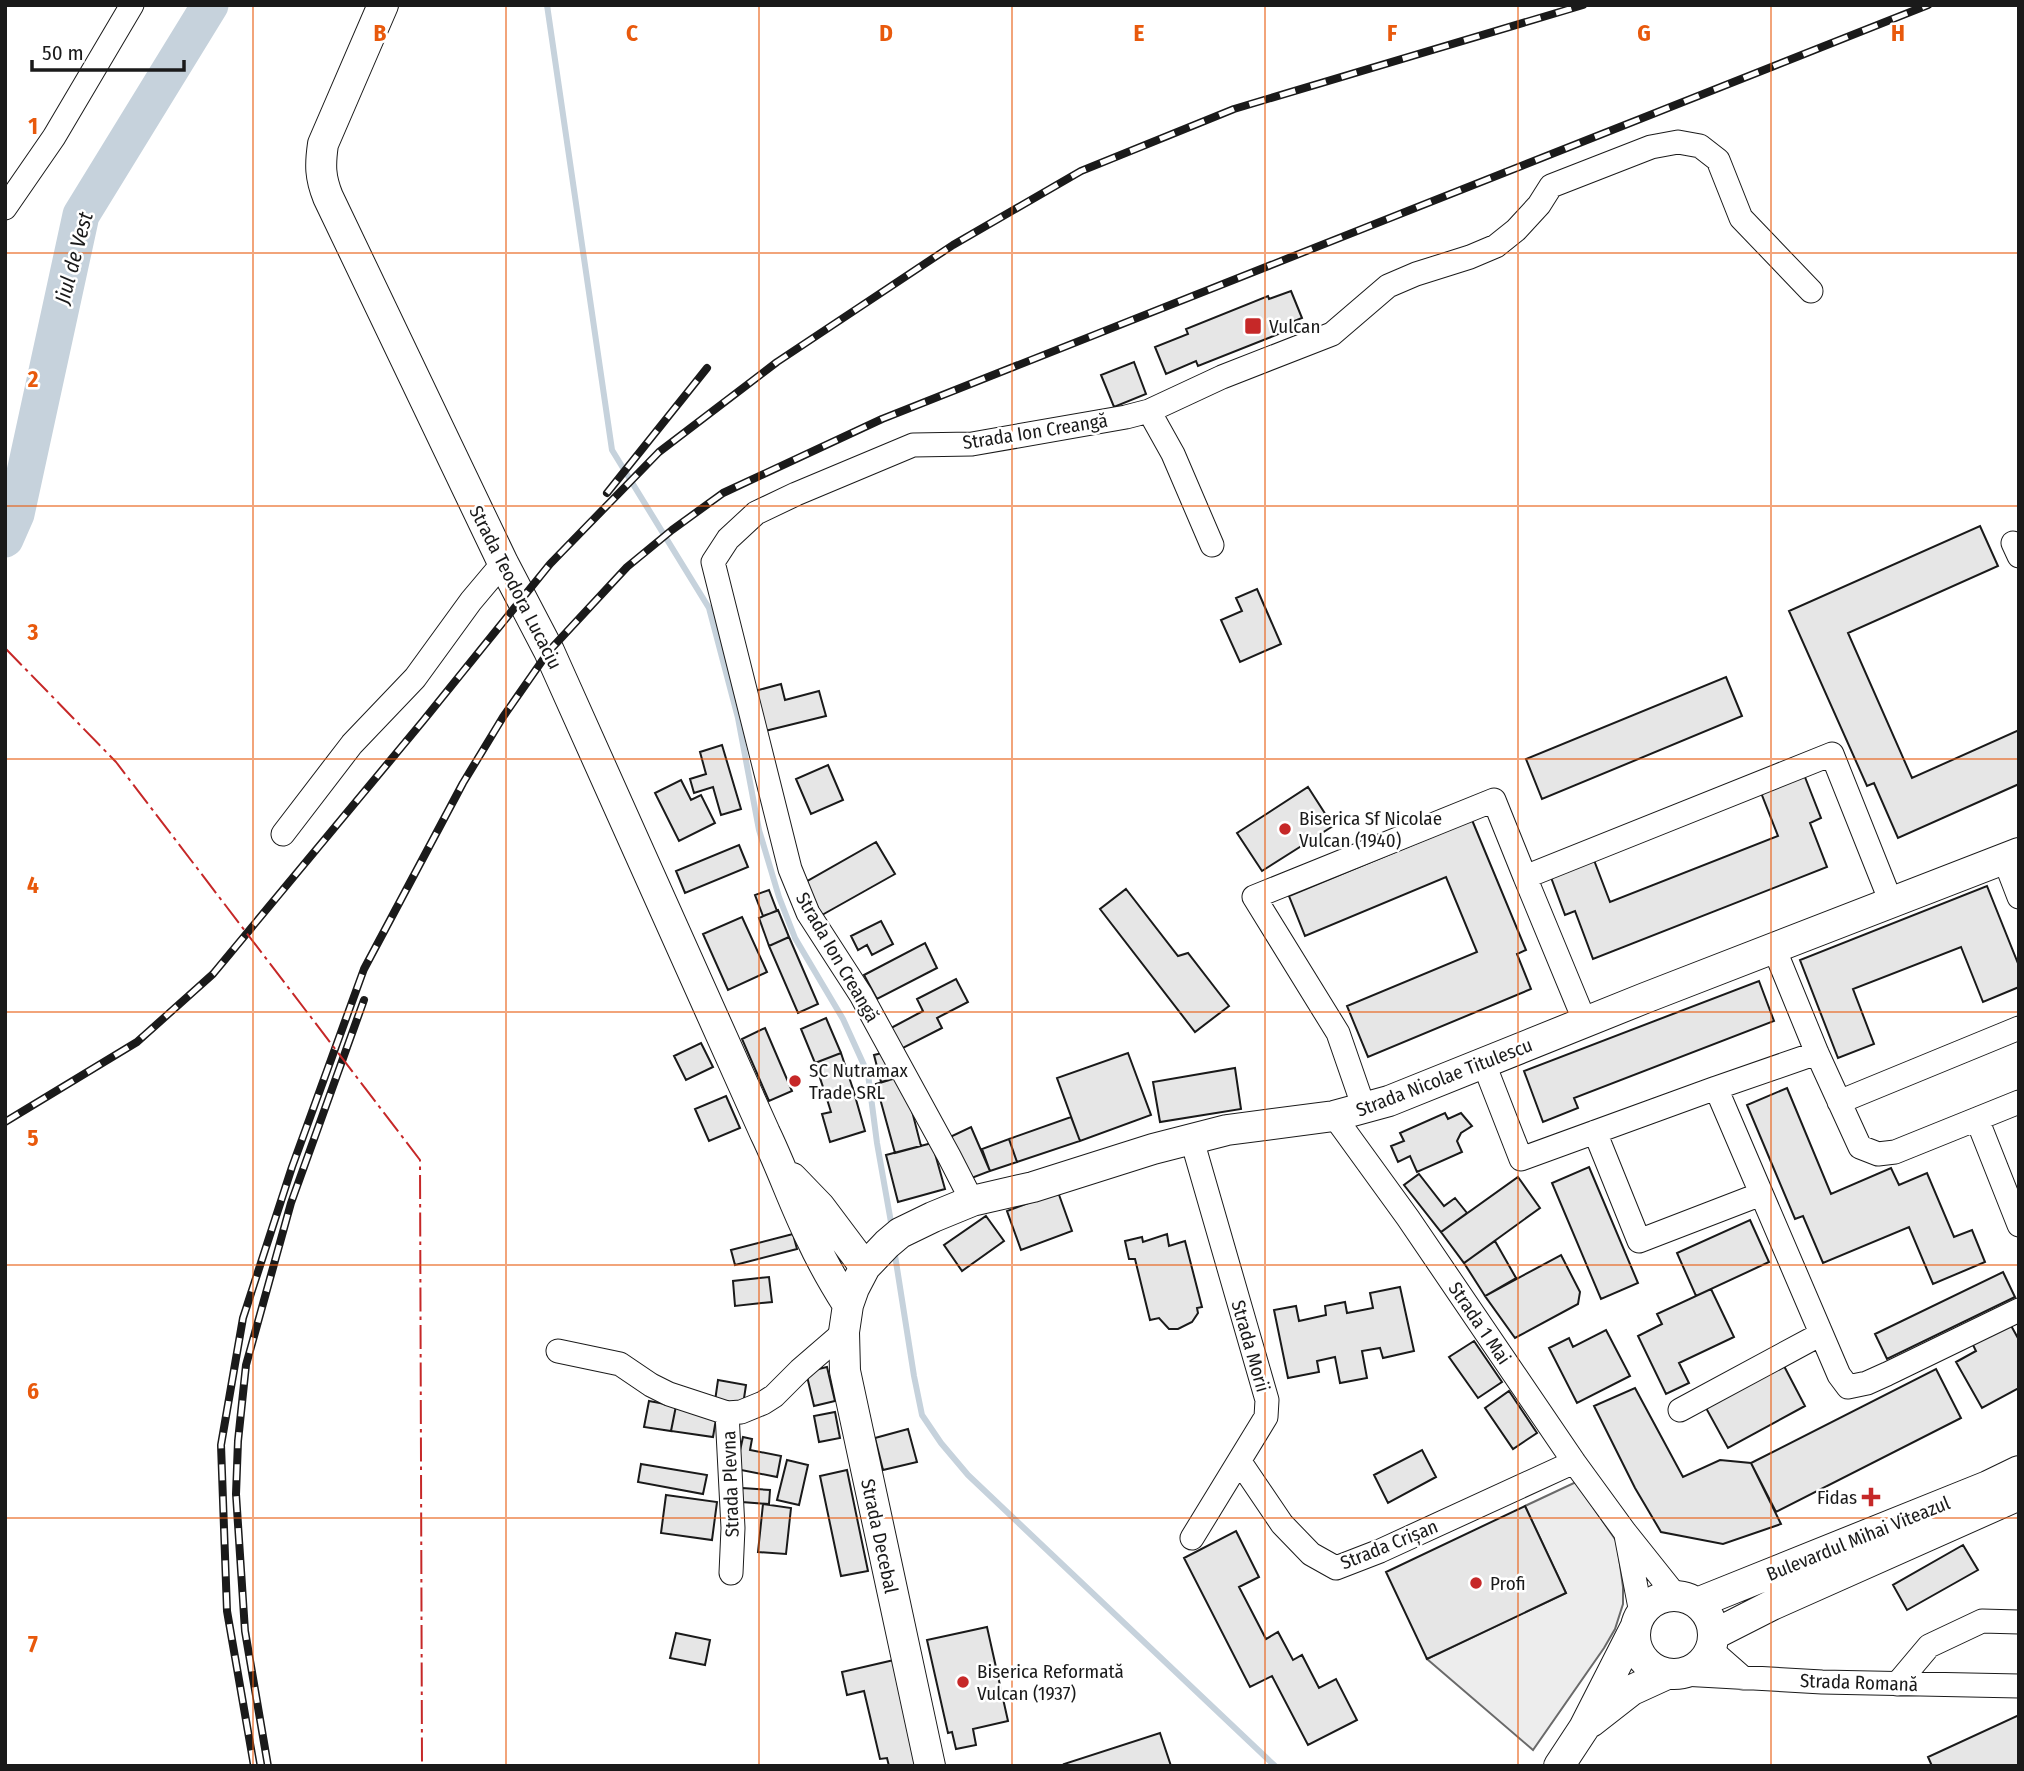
<svg xmlns="http://www.w3.org/2000/svg" width="2024" height="1771" viewBox="0 0 2024 1771" font-family="'Fira Sans Condensed',sans-serif">
	<rect width="100%" height="100%" fill="#fff"/>
	<path fill="#ededed" stroke="#6a6a6a" stroke-width="2" d="M1576 1482 1617 1542 1623 1587V1604L1615 1629 1604 1648 1533 1750 1427 1659 1566 1593 1525 1506Z"/>
	<g fill="none" stroke-linecap="round" stroke-linejoin="round">
		<path stroke="#c6d2dc" stroke-width="6" d="M547 5 612 450 709 608 738 718 759 830 779 897 795 938 843 1019 868 1074 877 1143 892 1228
			M894 1249 914 1376 922 1415 941 1443 968 1475 1275 1766"/>
		<path stroke="#c6d2dc" stroke-width="37" d="M5 539 16 514 81 215 210 5"/>
	</g>
	<path fill="#e6e6e6" stroke="#1a1a1a" stroke-width="2" d="M1291 291 1302 318 1279 327 1281 333 1198 366 1196 361 1166 374 1155 347 1188 334 1186 329 1268 296 1269 299Z
		M1134 362 1146 394 1114 407 1101 375Z
		M1980 526 1998 566 1848 633 1912 778 2019 730V784L1898 838 1874 783 1867 786 1789 611Z
		M1257 589 1281 644 1240 662 1221 620 1242 611 1236 598Z
		M1726 677 1742 716 1542 799 1526 759Z
		M781 684 785 700 819 691 826 716 765 731 755 691Z
		M722 745 741 809 721 815 713 787 694 793 690 779 706 774 700 752Z
		M828 765 843 800 811 814 796 779Z
		M1801 767 1821 818 1810 823 1827 867 1593 959 1575 911 1565 915 1549 872 1592 855 1610 902 1778 836 1758 785Z
		M681 780 691 800 701 795 715 823 679 841 655 793Z
		M1308 787 1333 826 1262 871 1237 833Z
		M1472 820 1526 950 1517 954 1531 989 1368 1057 1347 1006 1477 952 1446 877 1305 936 1289 896Z
		M876 842 895 874 822 915 804 883Z
		M739 845 748 867 685 893 676 871Z
		M1987 886 2019 966V987L1983 1002 1961 947 1853 989 1874 1044 1838 1058 1800 960Z
		M1126 889 1178 956 1188 953 1229 1006 1195 1032 1100 909Z
		M769 890 777 911 763 916 755 895Z
		M778 910 789 937 769 946 759 918Z
		M742 917 767 972 728 990 703 934Z
		M881 921 893 944 872 955 867 945 858 950 851 936Z
		M789 937 818 1004 798 1013 769 946Z
		M925 943 937 968 877 999 864 975Z
		M956 979 968 1002 937 1018 942 1028 901 1049 891 1028 923 1011 917 999Z
		M1759 981 1774 1021 1574 1098 1578 1108 1543 1122 1524 1071Z
		M826 1018 841 1053 815 1063 801 1029Z
		M765 1028 792 1091 769 1101 742 1039Z
		M701 1043 713 1067 686 1080 674 1056Z
		M890 1051 897 1078 881 1082 874 1055Z
		M841 1053 853 1089 826 1096 815 1063Z
		M1128 1053 1151 1115 1080 1141 1057 1078Z
		M1235 1068 1241 1109 1160 1122 1153 1082Z
		M903 1076 921 1146 895 1153 876 1084Z
		M1787 1088 1831 1194 1891 1168 1899 1185 1927 1173 1954 1237 1972 1230 1985 1262 1933 1284 1909 1227 1823 1263 1803 1216 1795 1219 1747 1105Z
		M853 1089 865 1131 830 1142 822 1114 831 1112 826 1096Z
		M726 1096 740 1128 709 1141 695 1109Z
		M1445 1113 1448 1119 1461 1113 1472 1126 1461 1133 1457 1141 1462 1152 1417 1172 1410 1156 1398 1162 1391 1146 1404 1141 1400 1133Z
		M1071 1117 1080 1141 1017 1162 1009 1139Z
		M971 1127 990 1171 969 1179 950 1137Z
		M1009 1139 1017 1162 990 1171 982 1149Z
		M932 1143 945 1189 898 1202 886 1155Z
		M1589 1167 1638 1283 1601 1299 1552 1183Z
		M1419 1174 1444 1206 1455 1198 1467 1213 1441 1232 1404 1185Z
		M1518 1177 1540 1208 1464 1263 1441 1232Z
		M1058 1192 1072 1231 1021 1250 1007 1211Z
		M986 1216 1004 1241 962 1271 944 1245Z
		M1750 1220 1769 1262 1696 1296 1677 1253Z
		M793 1234 797 1249 735 1265 731 1250Z
		M1167 1234 1169 1246 1185 1241 1202 1307 1197 1308 1198 1313 1192 1322 1178 1329H1169L1159 1318 1150 1320 1135 1259H1129L1125 1241 1142 1237 1143 1242Z
		M1495 1241 1516 1278 1485 1296 1464 1263Z
		M1561 1255 1580 1292 1578 1304 1515 1338 1485 1296Z
		M2003 1272 2015 1297 1887 1359 1875 1334Z
		M769 1277 772 1302 735 1306 733 1281Z
		M1400 1287 1414 1351 1383 1358 1380 1348 1362 1351 1367 1378 1340 1383 1335 1357 1317 1361 1319 1372 1288 1378 1274 1310 1296 1306 1299 1321 1326 1315 1325 1306 1345 1302 1347 1313 1373 1308 1370 1293Z
		M1711 1289 1734 1337 1679 1363 1689 1383 1666 1394 1638 1336 1662 1324 1657 1314Z
		M2009 1322 2019 1340V1388L1982 1408 1956 1362 1976 1351 1972 1343Z
		M1606 1330 1630 1376 1577 1403 1549 1348 1569 1338 1573 1347Z
		M1474 1341 1502 1382 1478 1398 1449 1357Z
		M1784 1366 1805 1406 1728 1448 1706 1408Z
		M827 1367 835 1401 814 1406 806 1372Z
		M1936 1369 1961 1418 1776 1512 1751 1463Z
		M718 1380 746 1385 743 1405 715 1401Z
		M1635 1388 1683 1477 1720 1460 1751 1463 1781 1524 1723 1544 1661 1532 1635 1488 1594 1406Z
		M1509 1391 1537 1433 1513 1449 1485 1408Z
		M649 1401 676 1406 671 1431 644 1427Z
		M676 1406 717 1413 713 1437 671 1431Z
		M835 1412 840 1438 819 1442 814 1416Z
		M908 1429 917 1462 883 1470 875 1438Z
		M743 1437 752 1439 750 1450 781 1456 777 1477 736 1469Z
		M1422 1450 1436 1477 1388 1503 1374 1475Z
		M787 1460 808 1465 799 1505 777 1500Z
		M641 1464 707 1475 703 1494 638 1482Z
		M847 1470 868 1571 841 1576 820 1476Z
		M742 1488 770 1490 769 1504 742 1502Z
		M666 1495 717 1502 712 1540 661 1533Z
		M763 1504 791 1508 786 1554 758 1552Z
		M1525 1506 1566 1593 1427 1659 1386 1572Z
		M1236 1531 1259 1577 1239 1587 1266 1639 1278 1632 1293 1660 1302 1655 1319 1688 1336 1679 1357 1720 1308 1745 1272 1676 1250 1687 1184 1558Z
		M1963 1545 1978 1570 1907 1610 1893 1585Z
		M987 1627 1008 1721 973 1729 976 1745 956 1749 952 1732 948 1733 927 1640Z
		M676 1633 710 1640 705 1665 670 1658Z
		M894 1660 918 1766H889L887 1758 880 1759 864 1691 847 1695 842 1672Z
		M2019 1715V1766H1932L1928 1757Z
		M1160 1733 1171 1766H1065L1064 1764Z"/>
	<g fill="none" stroke-linecap="round" stroke-linejoin="round">
		<g stroke="#1a1a1a" stroke-width="25">
			<path id="minor" d="M5 208 54 137 132 5
				M1149 411 1173 454 1212 545
				M2013 543 2019 556
				M283 834 352 744 415 678 471 601 503 563
				M2004 858 2019 897
				M1774 948 1817 1053 1860 1147 1878 1154 1895 1152 2019 1102
				M1585 1022 1525 877 1832 754 1891 902
				M1484 1064 1521 1159 1716 1088 1839 1375 1848 1387 1867 1383 1887 1374 2019 1310
				M1716 1088 1817 1053
				M1839 1102 2019 1028
				M1364 1108 1338 1033 1254 897 1494 800 1525 877
				M1334 1116 1408 1218 1574 1462 1625 1532 1676 1596
				M1977 1119 2019 1225
				M1595 1132 1639 1241 1761 1194
				M1192 1140 1267 1400 1266 1417 1192 1538
				M972 1201 949 1156 861 995 808 913 790 869 713 562 728 539 756 513 796 494 913 445 972 444 1126 417 1149 411 1222 377 1332 334 1388 286 1416 274 1470 257 1496 246 1516 230 1539 205 1551 186 1651 147 1678 142 1700 146 1718 160 1741 218 1811 291
				M558 1351 620 1364 651 1385 669 1394 727 1413 741 1412 763 1403 774 1396 800 1370 844 1332
				M1680 1410 1821 1334
				M727 1413 733 1528 731 1573
				M1240 1462 1282 1524 1311 1554 1336 1568 1380 1551 1574 1462
				M1626 1535 1641 1613
				M1710 1649 1743 1678
				M1682 1674 1822 1682 2019 1686
				M1897 1684 1929 1646 1982 1621 2019 1622"/>
		</g>
		<g stroke="#1a1a1a" stroke-width="32">
			<path id="major" d="M383 5 323 144C320 165 320 177 328 197L503 563 549 651 765 1133C782 1168 794 1204 811 1238 822 1262 834 1283 848 1305
				M792 1178 820 1207 865 1267
				M1635 1635a39 39 0 1 1 78 0a39 39 0 1 1-78 0Z
				M1697 1603 1988 1486 2019 1471
				M1713 1635 1772 1605 2019 1495
				M1591 1722 1632 1690 1667 1674
				M930 1766 845 1371 844 1332 848 1305 854 1288 865 1267 887 1244 900 1233 933 1217 972 1201 1033 1187 1153 1149 1227 1130 1334 1116 1389 1101 1645 998 2019 853
				M1559 1766 1584 1728 1635 1628"/>
		</g>
		<use href="#minor" stroke="#fff" stroke-width="23"/>
		<use href="#major" stroke="#fff" stroke-width="30"/>
		<g stroke="#1a1a1a" stroke-width="8">
			<path id="rail" d="M607 493 707 368
				M5 1122 137 1042 213 974 423 721 550 564 659 452 777 362 953 245 1081 171 1234 109 1583 5
				M254 1766 227 1611 221 1445 243 1318 292 1167 364 969 463 783 503 717 549 651 627 567 672 530 723 493 882 419 1928 5
				M268 1766 245 1631 236 1494 238 1441 246 1365 291 1203 364 1000"/>
		</g>
		<use href="#rail" stroke="#fff" stroke-width="5" stroke-dasharray="16" stroke-linecap="butt"/>
		<path stroke="#c62828" stroke-width="2" stroke-dasharray="24 5 3.5 5" stroke-linecap="butt" d="M5 648 116 762 420 1160 422 1766"/>
	</g>
	<path fill="none" stroke="#e8590c" stroke-width="2" stroke-opacity="0.55" d="M253 5V1766M506 5V1766M759 5V1766M1012 5V1766M1265 5V1766M1518 5V1766M1771 5V1766M5 253H2019M5 506H2019M5 759H2019M5 1012H2019M5 1265H2019M5 1518H2019"/>
	<g fill="#c62828" stroke="#fff" stroke-width="2.5">
		<rect x="1244" y="317" width="18" height="18" rx="3.5"/>
		<circle cx="1285" cy="829" r="7"/>
		<circle cx="795" cy="1081" r="7"/>
		<path d="M1867.5 1486.5h7v7h7v7h-7v7h-7v-7h-7v-7h7z"/>
		<circle cx="1476" cy="1583" r="7"/>
		<circle cx="963" cy="1682" r="7"/>
	</g>
	<g text-anchor="middle" stroke-width="5" stroke-linejoin="round" paint-order="stroke">
		<g font-size="19" fill="#1a1a1a" stroke="#fff" text-anchor="start">
			<text x="1269" y="333">Vulcan</text>
			<text x="1299" y="825">Biserica Sf Nicolae<tspan x="1299" dy="22">Vulcan (1940)</tspan></text>
			<text x="809" y="1077">SC Nutramax<tspan x="809" dy="22">Trade SRL</tspan></text>
			<text x="1857" y="1504" text-anchor="end">Fidas</text>
			<text x="1490" y="1590">Profi</text>
			<text x="977" y="1678">Biserica Reformată<tspan x="977" dy="22">Vulcan (1937)</tspan></text>
		</g>
		<g font-size="19" fill="#1a1a1a" stroke="#fff">
			<text transform="translate(1035 431) rotate(-9)" y="7">Strada Ion Creangă</text>
			<text transform="translate(516 587) rotate(63)" y="7">Strada Teodora Lucaciu</text>
			<text transform="translate(838 957) rotate(60)" y="7">Strada Ion Creangă</text>
			<text transform="translate(1444 1077) rotate(-21)" y="7">Strada Nicolae Titulescu</text>
			<text transform="translate(1480 1323) rotate(56)" y="7">Strada 1 Mai</text>
			<text transform="translate(1251 1346) rotate(74)" y="7">Strada Morii</text>
			<text transform="translate(730 1484) rotate(-92)" y="7">Strada Plevna</text>
			<text transform="translate(880 1536) rotate(78)" y="7">Strada Decebal</text>
			<text transform="translate(1858 1538) rotate(-22)" y="7">Bulevardul Mihai Viteazul</text>
			<text transform="translate(1389 1544) rotate(-22)" y="7">Strada Crișan</text>
			<text transform="translate(1859 1682) rotate(2)" y="7">Strada Romană</text>
		</g>
		<g font-size="21" font-style="italic" fill="#1a1a1a" stroke="#fff">
			<text transform="translate(74 258) rotate(-75)" y="7">Jiul de Vest</text>
		</g>
	</g>
	<g font-size="23" text-anchor="middle" font-weight="bold" fill="#e8590c" stroke="#fff" stroke-width="5" stroke-linejoin="round" paint-order="stroke">
		<text x="380" y="41">B</text>
		<text x="632" y="41">C</text>
		<text x="886" y="41">D</text>
		<text x="1139" y="41">E</text>
		<text x="1392" y="41">F</text>
		<text x="1644" y="41">G</text>
		<text x="1898" y="41">H</text>
		<text x="33" y="134">1</text>
		<text x="33" y="387">2</text>
		<text x="33" y="640">3</text>
		<text x="33" y="893">4</text>
		<text x="33" y="1146">5</text>
		<text x="33" y="1399">6</text>
		<text x="33" y="1652">7</text>
	</g>
	<rect width="2024" height="1771" fill="none" stroke="#1a1a1a" stroke-width="14"/>
	<path d="M32 60v10h152v-10" fill="none" stroke="#1a1a1a" stroke-width="3.5"/>
	<text x="42" y="60" font-size="21" fill="#1a1a1a" stroke="#ffffff" stroke-width="5" paint-order="stroke">50 m</text>
</svg>
